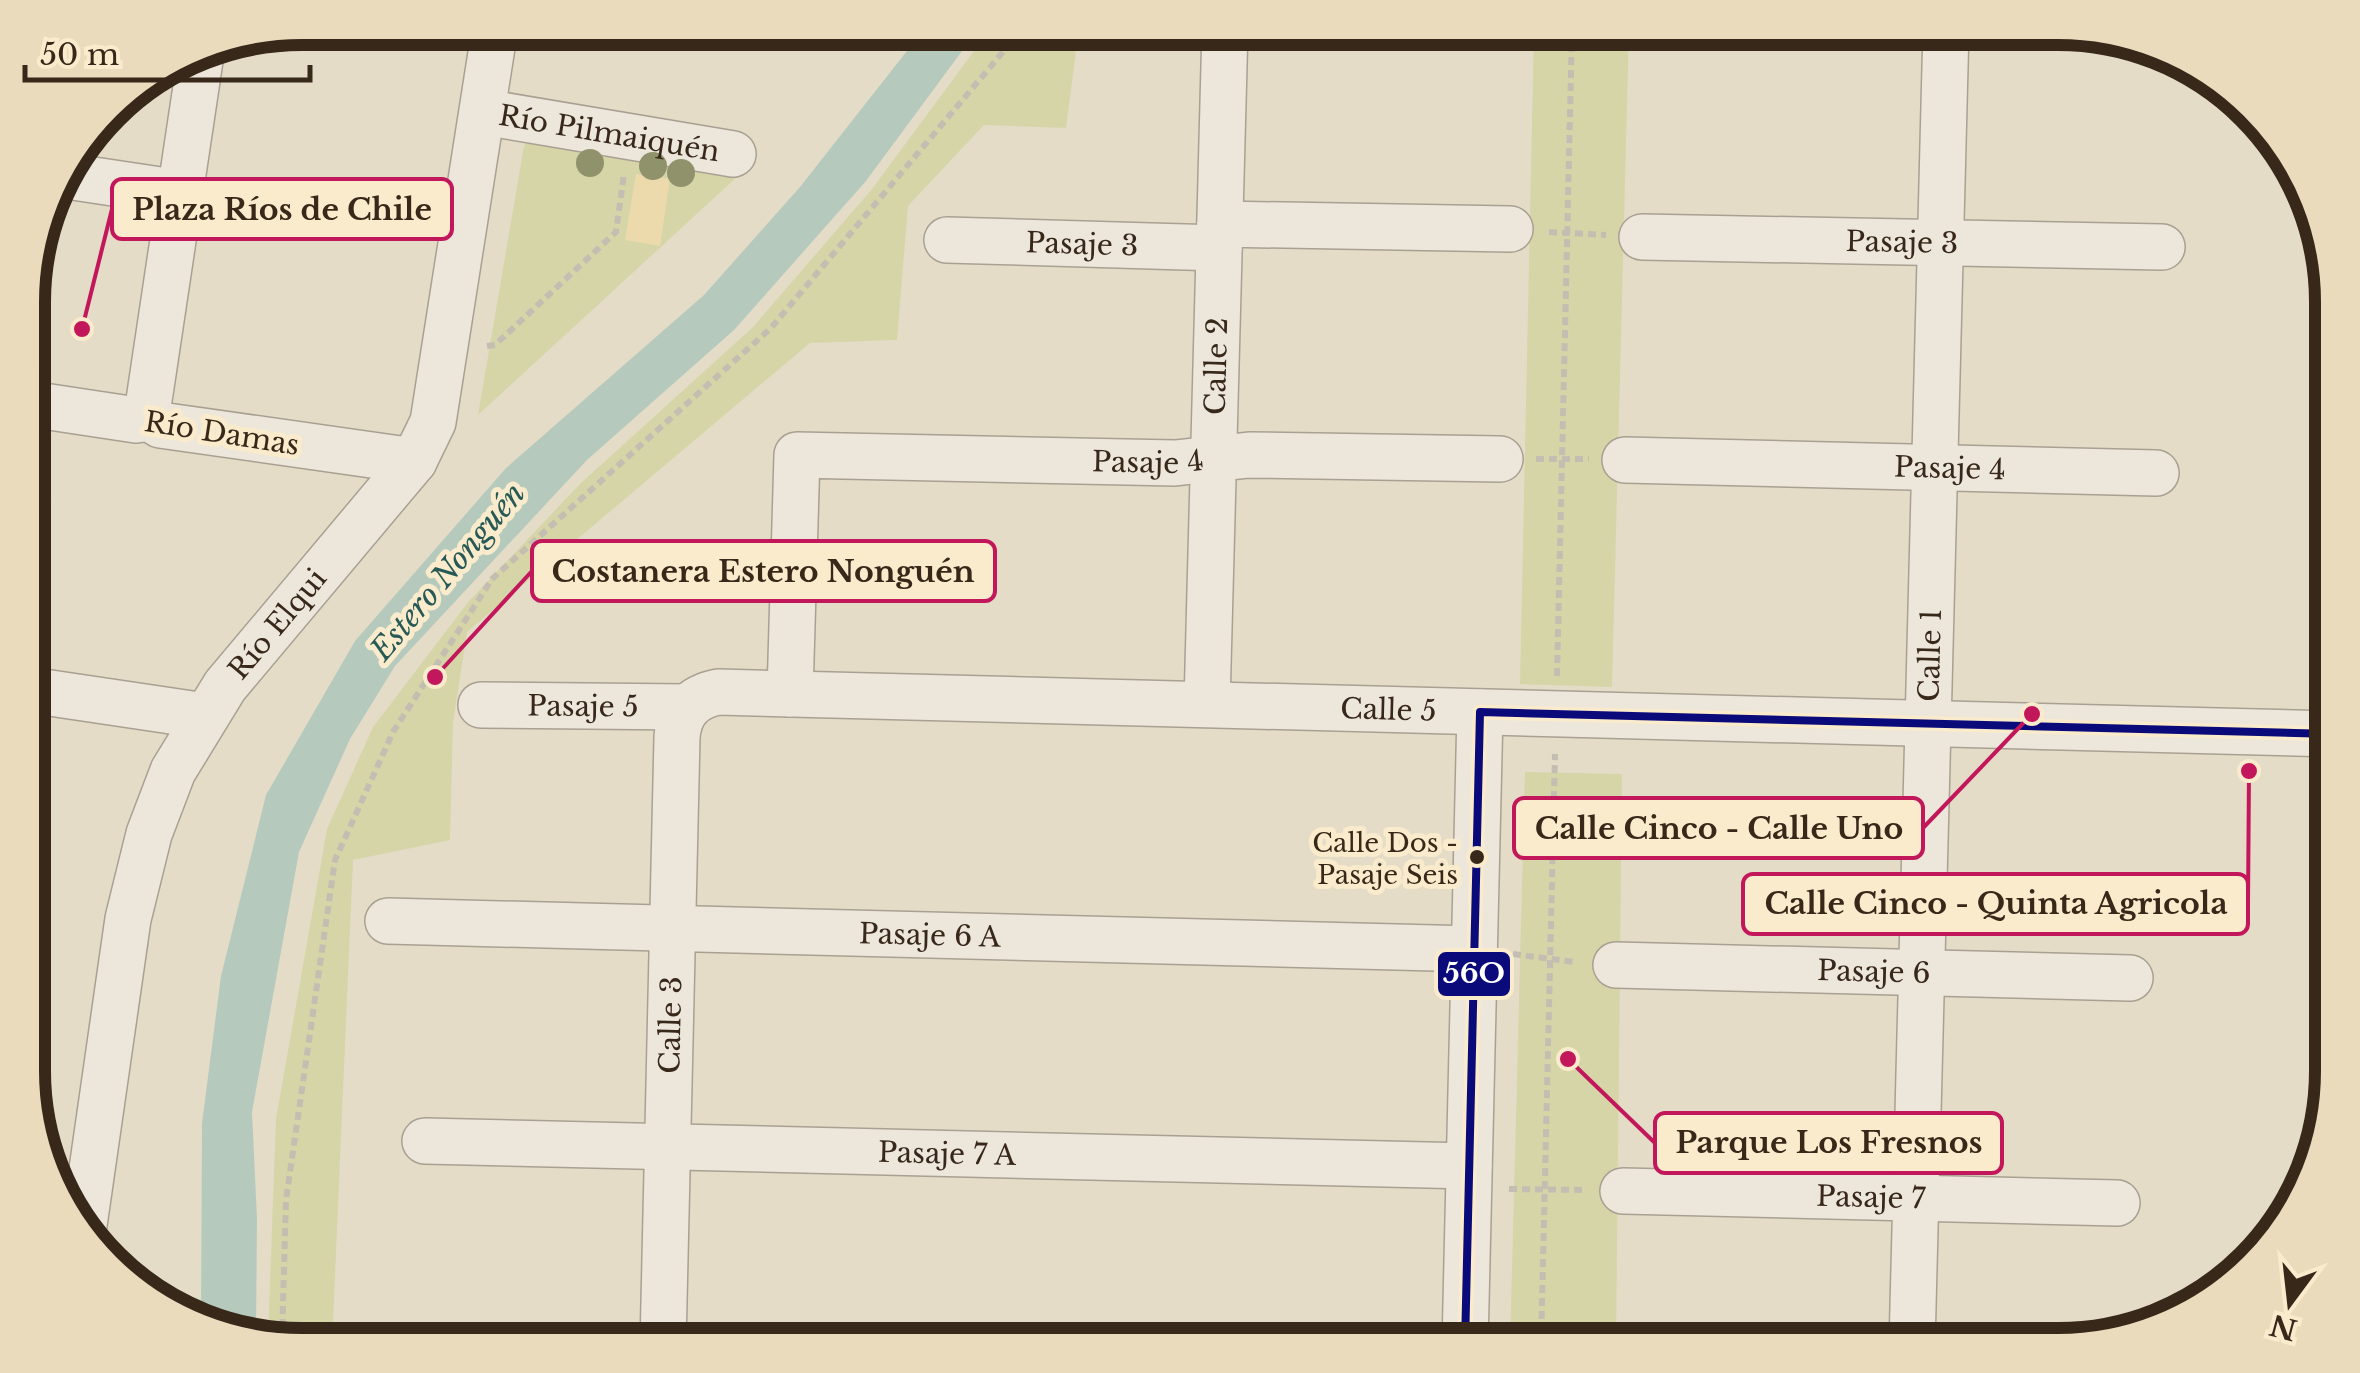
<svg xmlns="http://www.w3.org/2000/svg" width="2360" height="1373" viewBox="0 0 2360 1373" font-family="'Libre Baskerville',serif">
	<rect width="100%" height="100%" fill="#e5dcc8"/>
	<path fill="#d6d5a8" d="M991 28H1079L1066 128 984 125 908 206 897 340 810 343 467 632 453 723 450 840 353 860 332 1345H301L268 1337 276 1119 327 829 373 727 469 601 581 483 753 327 872 189Z
		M1534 28H1629L1612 687 1520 684Z
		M533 136 750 165 478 415 524 146Z
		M1525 772 1622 774 1616 1345H1510Z"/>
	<path fill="#ecdaac" d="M636 174 670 179 660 246 625 240Z"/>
	<path fill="#b5cabd" d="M925 28H979L866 181 734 330 587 460 395 666 350 739 299 852 252 1112 257 1219 256 1333 201 1318 202 1123 221 976 266 795 355 641 506 468 704 295 800 187Z"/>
	<path fill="#cab9a8" stroke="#a59788" stroke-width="2.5" d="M169 65 166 89 138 85Z
		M107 113 103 143 86 141Z"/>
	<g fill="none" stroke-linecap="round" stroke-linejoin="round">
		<g stroke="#a9a092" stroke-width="48">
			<g id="minor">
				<path id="s1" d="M483 112 733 154"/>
				<path d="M60 175 180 193"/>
				<path d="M1220 224 1510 229"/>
				<path id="s2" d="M1642 237 2162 247"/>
				<path id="s3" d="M947 240 1219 248"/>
				<path d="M30 404 136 420 151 418 160 425 414 461"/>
				<path d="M151 418 148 407 202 47"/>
				<path id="s4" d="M1625 460 2156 473"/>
				<path d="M30 690 205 716"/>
				<path id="s5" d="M790 694 797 455 1175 463 1249 455 1500 459"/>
				<path id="s6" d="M1207 704 1225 28"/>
				<path id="s7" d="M481 705 688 707"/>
				<path id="s8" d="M388 921 1474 949"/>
				<path id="s9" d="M1616 965 2130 978"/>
				<path id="s10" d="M425 1141 1469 1166"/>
				<path id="s11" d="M1623 1191 2117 1203"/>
				<path id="s12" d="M83 1232 128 919 149 834 173 771 225 686 414 461 433 422 495 28"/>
				<path id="s13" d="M663 1345 677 737C679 711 693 697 718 692L2332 734"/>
				<path d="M1465 1345 1480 712"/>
				<path id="s14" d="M1912 1345 1946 28"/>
			</g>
		</g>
		<path stroke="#c4bdb1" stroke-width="6" stroke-dasharray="8 5" stroke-linecap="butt" d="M1549 232 1606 235
			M487 346 495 345 616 232 624 174
			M1536 459H1589
			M1557 676 1572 28
			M1513 954 1575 962
			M1509 1189 1587 1190
			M282 1340 286 1200 335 860 393 732 492 579 771 328 1023 28
			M1541 1345 1555 754"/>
		<use href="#minor" stroke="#ece6db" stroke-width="45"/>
		<g stroke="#f9ebcb" stroke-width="15">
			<path id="bus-1" d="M1465 1345 1480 712 2332 734"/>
		</g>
		<use href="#bus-1" stroke="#0a0a7a" stroke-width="8"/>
	</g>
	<g fill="#8f926a">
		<circle cx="590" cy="163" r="14"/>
		<circle cx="653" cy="166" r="14"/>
		<circle cx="681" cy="173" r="14"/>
	</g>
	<circle fill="#38281a" stroke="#f9ebcb" stroke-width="4" cx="1477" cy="857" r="9"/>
	<g text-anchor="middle" stroke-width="10" stroke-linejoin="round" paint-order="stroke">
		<g font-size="26" fill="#38281a" stroke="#f9ebcb" text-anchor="end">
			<text x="1458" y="852">Calle Dos -<tspan x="1458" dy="32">Pasaje Seis</tspan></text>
		</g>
		<g font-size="28" fill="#38281a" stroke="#f9ebcb">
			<text dy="10" stroke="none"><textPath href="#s1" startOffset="128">Río Pilmaiquén</textPath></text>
			<text dy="10" stroke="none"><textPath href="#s2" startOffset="260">Pasaje 3</textPath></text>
			<text dy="10" stroke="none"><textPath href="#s3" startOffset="135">Pasaje 3</textPath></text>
			<text dy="10" stroke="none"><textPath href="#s6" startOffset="338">Calle 2</textPath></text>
			<text transform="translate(222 433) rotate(9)" y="10">Río Damas</text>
			<text dy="10" stroke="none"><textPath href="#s5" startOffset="590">Pasaje 4</textPath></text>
			<text dy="10" stroke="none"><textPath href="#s4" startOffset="325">Pasaje 4</textPath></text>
			<text dy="10" stroke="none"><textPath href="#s12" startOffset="652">Río Elqui</textPath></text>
			<text dy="10" stroke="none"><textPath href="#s14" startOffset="690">Calle 1</textPath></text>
			<text dy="10" stroke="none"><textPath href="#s7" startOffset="102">Pasaje 5</textPath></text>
			<text dy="10" stroke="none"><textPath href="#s13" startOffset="1345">Calle 5</textPath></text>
			<text dy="10" stroke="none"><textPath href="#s8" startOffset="542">Pasaje 6 A</textPath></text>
			<text dy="10" stroke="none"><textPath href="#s9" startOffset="258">Pasaje 6</textPath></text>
			<text dy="10" stroke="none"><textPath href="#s13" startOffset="320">Calle 3</textPath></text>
			<text dy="10" stroke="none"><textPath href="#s10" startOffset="522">Pasaje 7 A</textPath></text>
			<text dy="10" stroke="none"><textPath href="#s11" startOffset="248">Pasaje 7</textPath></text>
		</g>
		<g font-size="30" font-style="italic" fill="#275956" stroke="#f9ebcb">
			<text transform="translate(448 572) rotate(-50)" y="10">Estero Nonguén</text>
		</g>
	</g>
	<path d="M0 0H2360V1373H0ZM302 45H2058A257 257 0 0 1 2315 302V1071A257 257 0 0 1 2058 1328H302A257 257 0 0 1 45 1071V302A257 257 0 0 1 302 45Z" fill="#eadbbd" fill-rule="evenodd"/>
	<path fill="none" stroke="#38281a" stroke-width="12" d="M302 45H2058A257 257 0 0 1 2315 302V1071A257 257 0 0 1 2058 1328H302A257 257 0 0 1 45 1071V302A257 257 0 0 1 302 45Z"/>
	<path fill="none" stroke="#c2185b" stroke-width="4" d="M82 329L112 209M435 677L532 571M2032 714L1923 828M2249 771L2248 904M1568 1059L1655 1143"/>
	<g fill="#c2185b" stroke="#f9ebcb" stroke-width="4">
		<circle cx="82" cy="329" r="10"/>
		<circle cx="435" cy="677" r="10"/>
		<circle cx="2032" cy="714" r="10"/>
		<circle cx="2249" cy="771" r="10"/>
		<circle cx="1568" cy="1059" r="10"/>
	</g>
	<g fill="#f9ebcb" stroke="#c2185b" stroke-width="4">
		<rect x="112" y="179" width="340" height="60" rx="10"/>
		<rect x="532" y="541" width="463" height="60" rx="10"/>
		<rect x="1514" y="798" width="409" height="60" rx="10"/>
		<rect x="1743" y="874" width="505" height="60" rx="10"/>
		<rect x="1655" y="1113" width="347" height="60" rx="10"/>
	</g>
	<g font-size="30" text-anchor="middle" font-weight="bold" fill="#38281a">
		<text x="282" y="220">Plaza Ríos de Chile</text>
		<text x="763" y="582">Costanera Estero Nonguén</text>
		<text x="1719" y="839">Calle Cinco - Calle Uno</text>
		<text x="1996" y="914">Calle Cinco - Quinta Agricola</text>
		<text x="1829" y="1153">Parque Los Fresnos</text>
	</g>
	<rect stroke="#f9ebcb" stroke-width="4" x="1436" y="950" width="76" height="48" rx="10" fill="#0a0a7a"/>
	<g font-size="28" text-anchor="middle" font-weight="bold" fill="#fff">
		<text x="1474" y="983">56O</text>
	</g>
	<g transform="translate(2290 1303) rotate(195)" stroke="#f9ebcb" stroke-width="8" paint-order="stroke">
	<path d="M0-8L18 38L0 25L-18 38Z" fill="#38281a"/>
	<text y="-15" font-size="28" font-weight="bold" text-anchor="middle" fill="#38281a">N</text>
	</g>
	<path d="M25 65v15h285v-15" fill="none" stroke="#38281a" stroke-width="5"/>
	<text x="40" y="65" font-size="30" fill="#38281a" stroke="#f9ebcb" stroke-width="8" paint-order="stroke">50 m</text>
</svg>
